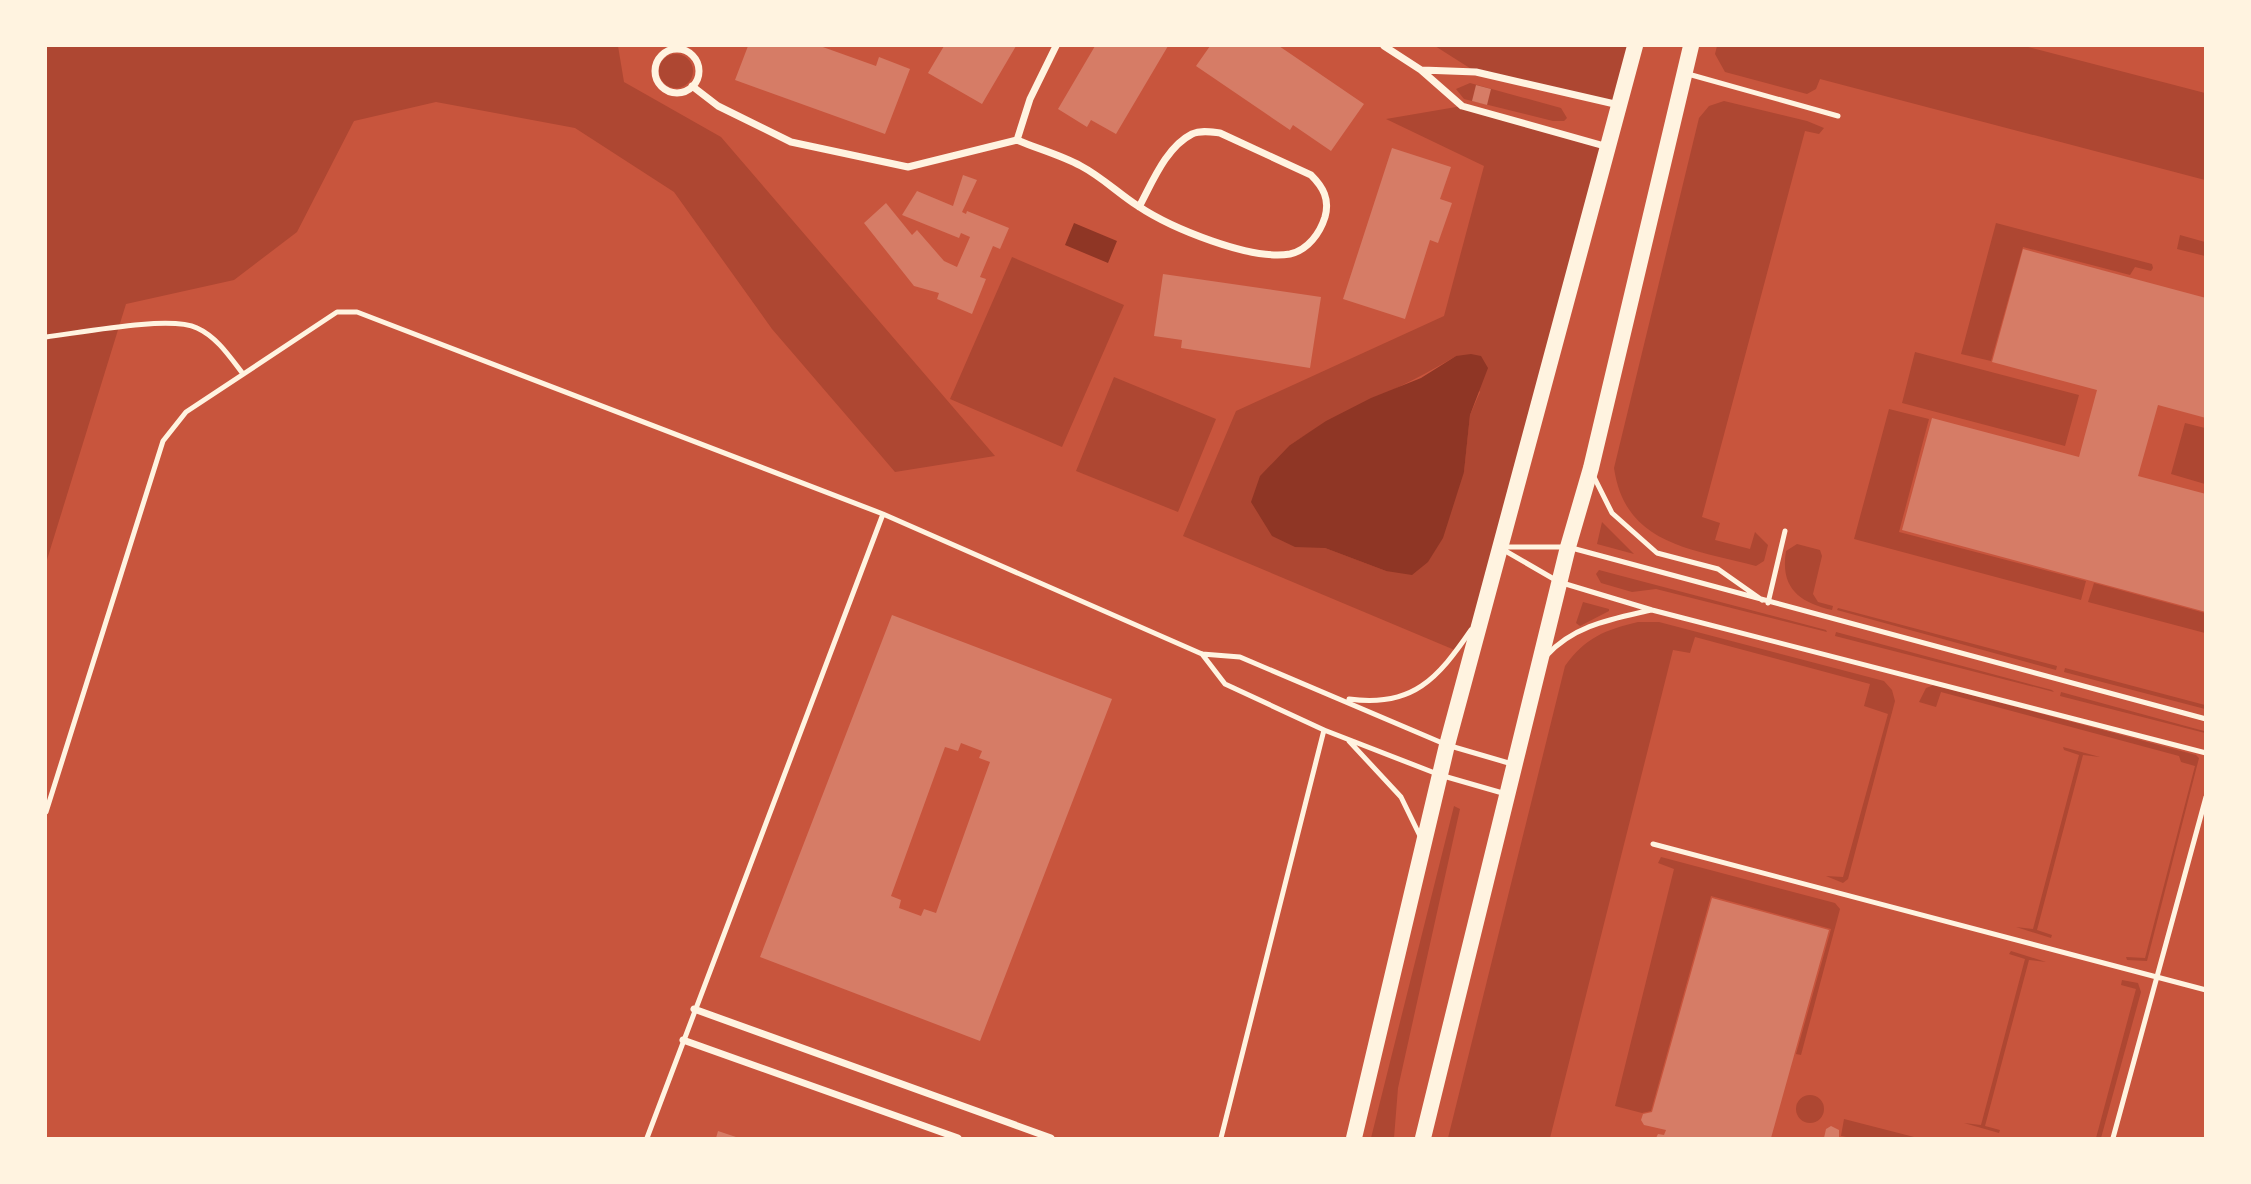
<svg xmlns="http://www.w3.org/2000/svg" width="2251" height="1184" viewBox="0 0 2251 1184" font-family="'Libre Baskerville',serif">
	<rect width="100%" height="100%" fill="#c8553d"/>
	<path fill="#ae4732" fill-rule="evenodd" d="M46 46H618L624 82 721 137 995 456 895 472 772 329 674 192 575 128 436 102 354 121 297 232 234 280 126 304 46 563Z
		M1435 46H1635L1619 105 1476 72Z
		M1717 46H2024L2205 93V180L1820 79 1816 89 1807 94 1725 72 1715 54Z
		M659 71a17 17 0 1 1 34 0a17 17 0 1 1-34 0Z
		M1470 83 1561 108 1567 118 1564 121H1553L1464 99 1456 89Z
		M1724 101 1807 121 1824 128 1819 134 1805 131 1702 517 1720 523 1715 540 1750 549 1755 532 1768 545 1764 561 1756 566C1692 549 1625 545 1614 468L1699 118 1709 106Z
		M1462 106 1608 147 1481 616 1457 651 1183 536 1236 411 1444 316 1484 166 1386 119ZM1456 356 1480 392 1470 415 1464 472 1386 571 1325 548 1290 445C1343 410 1402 389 1456 356Z
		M1996 223 2152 264 2153 268 2151 271 2135 267 2130 275 2023 247 1991 361 1961 354Z
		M2180 235 2205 242V256L2177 249Z
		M1012 257 1124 305 1062 447 950 399Z
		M1915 352 2079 395 2065 446 1902 403Z
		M1114 377 1216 419 1178 512 1076 471Z
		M1889 409 1929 419 1899 532 2086 581 2081 600 1854 539Z
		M2185 423 2205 428V484L2171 474Z
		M1602 522 1634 554 1597 544Z
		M1797 544 1820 550 1822 556 1813 594 1818 602 1833 606 1832 610C1799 602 1780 588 1786 551Z
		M1599 570 1826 630 1827 632 1656 589 1632 592 1601 583 1596 574Z
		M2094 583 2205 613V633L2088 602Z
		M1583 602 1609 609V611L1580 626 1576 623Z
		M1838 608 2057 666 2056 670 1837 610Z
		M1638 622H1659L1884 681 1892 690 1895 701 1848 879 1843 883 1826 876 1843 877 1888 714 1864 706 1870 684 1695 637 1690 653 1673 650 1550 1138H1448L1565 666C1586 637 1605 630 1638 622Z
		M1836 632 2052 690 2054 692 1835 636Z
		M2065 668 2205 705V709L2064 672Z
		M1934 685 2196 755 2199 758 2147 961 2127 960 2126 957 2145 958 2195 766 2181 762 2179 756 1941 692 1936 707 1919 702 1926 688Z
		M2061 692 2204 731 2205 733 2060 696Z
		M2063 747 2100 757 2083 755 2037 930 2052 935 2051 938 2016 927 2033 929 2079 755 2064 750Z
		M1454 806 1460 809 1398 1088 1394 1138H1371Z
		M1661 857 1835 903 1840 909 1801 1055 1796 1054 1831 929 1711 896 1651 1111 1642 1113 1615 1106 1674 869 1658 863Z
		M2011 951 2046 962 2029 960 1985 1126 2000 1130 1999 1133 1964 1123 1981 1125 2025 959 2009 954Z
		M2122 980 2138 983 2141 992 2101 1138H2096L2136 989 2121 985Z
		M1796 1109a14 14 0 1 1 28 0a14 14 0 1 1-28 0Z
		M1844 1119 1918 1138H1851L1841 1136Z"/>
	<path fill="#8f3625" d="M1074 223 1117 241 1108 263 1065 245Z
		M1471 354 1481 356 1488 368 1470 415 1464 472 1443 538 1428 562 1412 575 1386 571 1325 548 1295 547 1272 536 1251 502 1260 476 1290 445 1326 421 1371 398 1421 378 1456 356Z"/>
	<path fill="#d67c66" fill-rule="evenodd" d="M748 46H820L876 66 879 57 910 69 885 134 735 80Z
		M944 46H1016L982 104 928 73Z
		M1095 46H1168L1116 134 1091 120 1087 127 1058 109Z
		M1210 46H1279L1364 104 1331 151 1293 125 1290 130 1196 66Z
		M1476 85 1491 89 1487 105 1472 101Z
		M1392 148 1451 167 1440 199 1452 203 1438 243 1430 240 1405 319 1343 299Z
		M963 175 977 180 962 212 966 214 967 211 1009 228 1000 249 993 246 980 277 986 279 972 314 937 299 939 293 914 286 864 223 886 203 912 235 917 230 944 261 957 267 970 237 961 233 959 238 902 215 917 191 953 206Z
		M2023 249 2206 298V418L2158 405 2138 476 2206 494V612L1902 530 1932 418 2079 457 2097 390 1992 362Z
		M1163 274 1321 297 1310 368 1181 348 1182 340 1154 336Z
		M892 615 1112 699 980 1041 760 957ZM961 743 982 751 979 758 990 762 936 913 924 909 921 916 899 908 901 900 891 896 945 747 958 751Z
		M1712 898 1829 930 1771 1138H1656L1658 1134 1664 1135 1666 1130 1644 1125 1641 1120 1643 1114 1652 1112Z
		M1831 1126 1839 1130V1138H1824L1826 1129Z
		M718 1131 739 1138H716Z"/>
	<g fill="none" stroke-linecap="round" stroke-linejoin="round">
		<path stroke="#fff3e0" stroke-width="5" d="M1688 74 1838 116
			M46 337C79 333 170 315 197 328 217 337 230 357 243 374
			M1594 477 1612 513 1657 553 1718 569 1762 600
			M1502 547H1568L2206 719
			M1502 549 1559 582 1652 610 2206 753
			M1768 603 1785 531
			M1202 654 1225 684 1324 730 1440 775 1506 794
			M1546 656C1574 625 1612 619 1651 610
			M1349 699C1413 708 1438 678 1471 630
			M1349 741 1401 797 1420 836
			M46 812 163 441 186 412 337 312H357L883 514 1202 654 1240 657 1447 745 1512 764
			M1653 844 2206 990
			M647 1138 883 514
			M1221 1138 1324 730
			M2113 1138 2206 797"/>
		<path stroke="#fff3e0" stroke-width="7" d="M1384 46 1421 70 1462 106 1608 147
			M655 71a22 22 0 1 1 44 0a22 22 0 1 1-44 0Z
			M1422 70 1476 72 1619 105
			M692 86 718 106 791 142 908 167 1017 140
			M1017 140C1038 149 1061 155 1081 166 1102 177 1119 194 1138 206 1171 228 1251 261 1290 254 1308 250 1320 233 1325 217 1330 199 1323 187 1311 175L1220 133C1211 132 1201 130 1192 134 1166 147 1152 183 1139 207
			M1017 140 1030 99 1056 46
			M694 1009 1051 1138
			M683 1040 958 1138"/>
		<path stroke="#fff3e0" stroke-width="16" d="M1354 1138 1447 745 1635 46
			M1423 1138 1568 547 1591 468 1691 46"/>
	</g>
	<rect width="2251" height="1184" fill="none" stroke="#fff3e0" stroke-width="94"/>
</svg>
